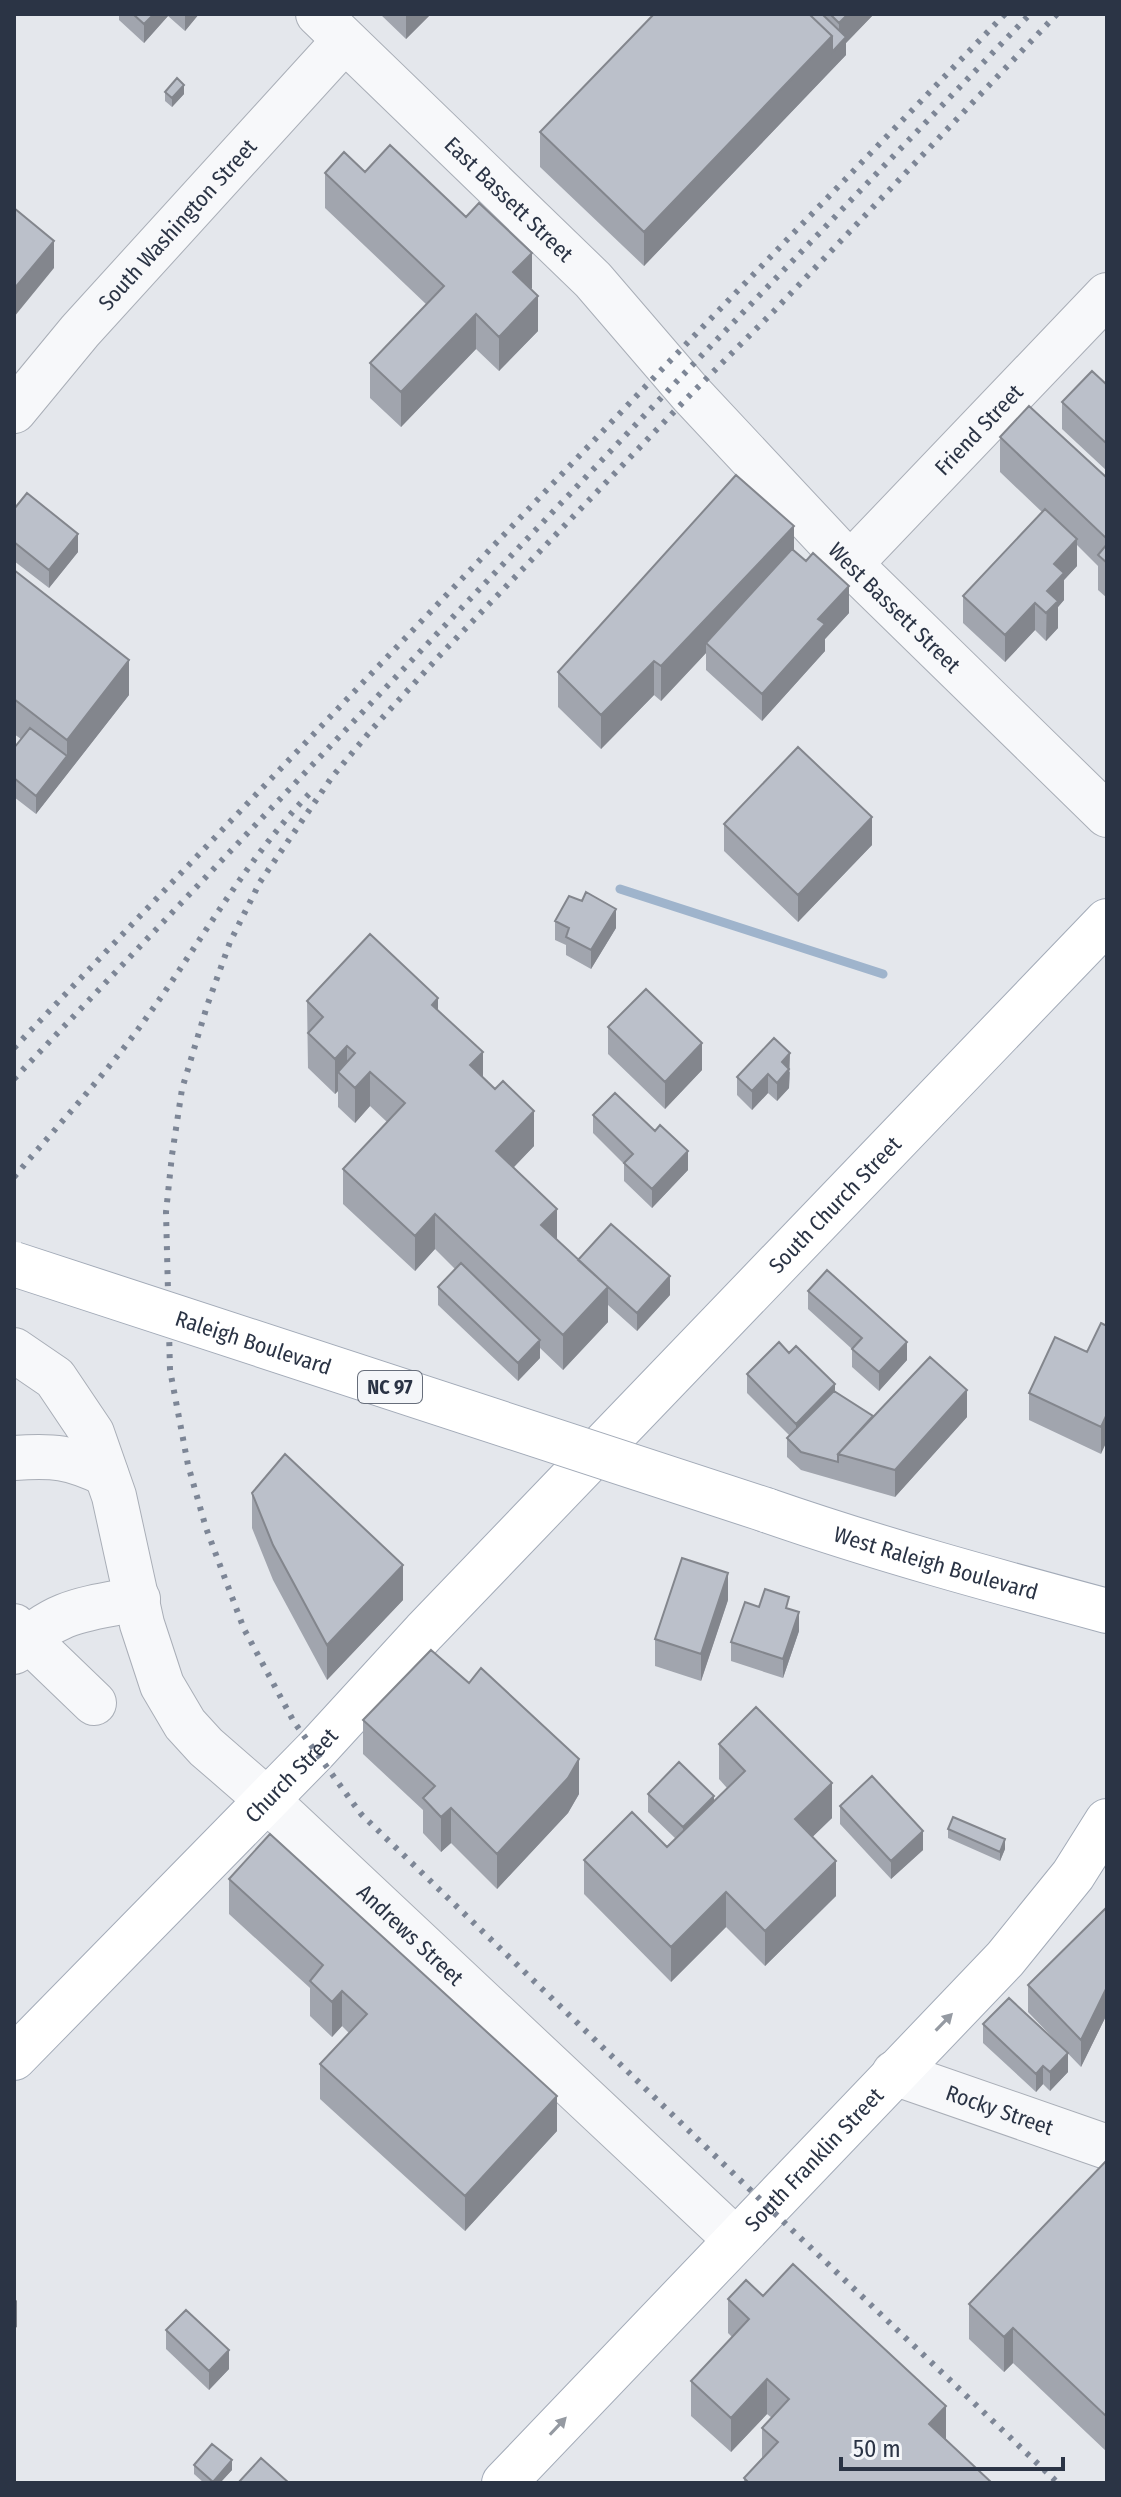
<svg xmlns="http://www.w3.org/2000/svg" width="1121" height="2497" viewBox="0 0 1121 2497" font-family="'Fira Sans Condensed',sans-serif">
	<rect width="100%" height="100%" fill="#e4e7ec"/>
	<g fill="none" stroke-linecap="round" stroke-linejoin="round">
		<path stroke="#9fb4cc" stroke-width="9" d="M620 889 883 974"/>
		<g stroke="#a9aeb7" stroke-width="46">
			<g id="minor">
				<path id="s1" d="M318 14 593 280 691 394 850 564 1107 815"/>
				<path id="s2" d="M14 411 80 331 344 41"/>
				<path id="s3" d="M850 564 1107 295"/>
				<path id="s4" d="M14 1350 55 1378 92 1433 114 1496 142 1624 162 1685 185 1724 206 1747 266 1799 735 2239"/>
				<path d="M14 1458C54 1455 70 1457 106 1474"/>
				<path d="M14 1626 94 1703"/>
				<path d="M14 1652C54 1610 84 1609 138 1599"/>
				<path id="s5" d="M894 2073 1107 2147"/>
			</g>
		</g>
		<g stroke="#a3abb8" stroke-width="46">
			<g id="major">
				<path id="s6" d="M766 1510C878 1549 992 1580 1107 1611"/>
				<path id="s7" d="M14 2058 315 1751 424 1632 1107 921"/>
				<path id="s8" d="M504 2483 1005 1959 1073 1875 1107 1821"/>
			</g>
		</g>
		<use href="#minor" stroke="#f7f8fa" stroke-width="44"/>
		<use href="#major" stroke="#fff" stroke-width="44"/>
		<path stroke="#7d8696" stroke-width="6" stroke-dasharray="4 8" stroke-linecap="butt" d="M1057 14 774 311 691 394 443 652 373 728 332 777 260 882 230 942 207 1006 182 1089 172 1155 166 1212 170 1370 188 1465 206 1528 244 1629 294 1722 361 1814 767 2206 1058 2483
			M14 1048 666 365 1005 14
			M14 1079 679 379 1030 14
			M14 1177C59 1124 107 1073 147 1017 201 942 245 861 309 794"/>
		<g stroke="#a3abb8" stroke-width="46" stroke-linecap="butt">
			<g id="major-bridge">
				<path id="s9" d="M14 1264 766 1510"/>
			</g>
		</g>
		<use href="#major-bridge" stroke="#fff" stroke-width="44"/>
	</g>
	<path fill="#a1a5ae" d="M119 14H199L185 31 168 16 144 43 119 20Z
		M380 14H431L406 39Z
		M654 14H874L846 43V55L644 266 540 167V132Z
		M165 92 184 94 172 107 165 101Z
		M365 172 532 288 531 289 538 331 499 371 476 349 401 427 370 398V363L427 305 325 208V173Z
		M1107 385V471L1062 429V402Z
		M1000 437 1107 478V598L1098 590V566L1077 545V566L1064 580V600L1058 607V628L1046 641 1035 630 1005 662 963 623V596L1042 512 1000 472Z
		M14 509 78 552 49 588 14 561Z
		M794 550 849 613 825 639V651L762 721 706 670V653L661 701 654 695 601 749 558 707V672Z
		M14 570 129 695 36 814 14 797V748L21 739 14 734Z
		M724 824 872 845 798 922 724 851Z
		M555 921 616 928 591 969 566 955V945L555 940Z
		M307 1001 438 1010 483 1077 534 1146 513 1168 557 1240 578 1260 670 1295 637 1331 608 1305V1322L563 1370 540 1348V1358L518 1381 438 1305V1287L455 1269 435 1249 415 1271 343 1204V1169L387 1122 370 1106 355 1123 338 1107V1091L335 1094 308 1068Z
		M608 1027 702 1070 665 1109 608 1054Z
		M790 1072 789 1088 777 1101 768 1093 752 1110 737 1095V1077Z
		M593 1115 655 1131 688 1170 652 1208 624 1181V1164L593 1133Z
		M808 1291 907 1360 879 1391 852 1367V1349L808 1309Z
		M1107 1326 1101 1454 1029 1420V1393L1087 1352Z
		M789 1353 835 1392 873 1416 967 1417 895 1497 801 1470 787 1457V1438L790 1436 747 1393V1374Z
		M252 1493 403 1600 327 1680 273 1580 252 1528Z
		M728 1600 701 1681 655 1666V1639Z
		M759 1607 789 1609 799 1631 783 1678 731 1661V1642Z
		M363 1720 579 1794 568 1813 497 1889 451 1843 441 1852 423 1833V1810L363 1754Z
		M719 1744 832 1818 812 1837 836 1896 765 1966 726 1927 671 1982 584 1894V1860L667 1847 676 1839 648 1812V1794L714 1801 727 1788 719 1779Z
		M840 1806 923 1850 891 1879 840 1824Z
		M948 1829 1005 1849 1000 1861 948 1838Z
		M229 1879 557 2131 465 2231 320 2099V2064L349 2033 342 2026 332 2037 310 2016V1988L229 1914Z
		M1107 1907V2014L1081 2067 1028 2012V1985Z
		M983 2024 1068 2072 1050 2091 1043 2084 1036 2092 983 2043Z
		M1107 2160V2452L1013 2363 1004 2372 969 2339V2304Z
		M763 2296 946 2440 992 2483H744V2478L762 2458V2428L772 2418 767 2414 731 2452 691 2416V2381L732 2337 728 2333V2299Z
		M166 2330 229 2369 209 2390 166 2349Z
		M194 2465 232 2470 220 2483H204L194 2474Z"/>
	<path fill="#83868d" d="M154 14H168V16L144 43V24Z
		M185 14H199L185 31Z
		M406 14H431L406 39Z
		M848 14H874L846 43V55L644 266V232L832 36 839 45V23Z
		M184 85V94L172 107V98Z
		M54 241V268L14 317V289Z
		M532 253V288L513 307V272Z
		M538 296V331L499 371V337Z
		M476 314V349L401 427V392Z
		M794 526V561L706 643V653L661 701V666Z
		M78 534V552L49 588V570Z
		M1077 539V566L1064 580V600L1058 607V628L1046 641 1047 591 1054 564Z
		M849 586V613L825 639V651L762 721V694L818 619Z
		M1035 603V630L1005 662V635Z
		M129 660V695L36 814V796L67 756V740Z
		M654 661V695L601 749V715Z
		M872 817V845L798 922V895Z
		M616 909V928L591 969V950Z
		M438 998V1033L432 1005Z
		M702 1043V1070L665 1109V1082Z
		M347 1046V1081L338 1072V1091L335 1094V1059Z
		M483 1052V1087L470 1065Z
		M790 1053 789 1088 777 1101V1083L782 1062Z
		M370 1072V1106L355 1123V1088Z
		M768 1074V1093L752 1110V1091Z
		M534 1111V1146L496 1186V1151Z
		M688 1151V1170L652 1208V1189Z
		M557 1209V1243L541 1225Z
		M435 1214V1249L415 1271V1236Z
		M670 1276V1295L637 1331V1313Z
		M608 1287V1322L563 1370V1335Z
		M540 1340V1358L518 1381V1363Z
		M907 1342V1360L879 1391V1372Z
		M835 1384V1403L796 1442V1424Z
		M967 1390V1417L895 1497V1470Z
		M1107 1414V1441L1101 1454V1427Z
		M403 1565V1600L327 1680V1645Z
		M728 1573V1600L701 1681V1654Z
		M799 1612V1631L783 1678V1659Z
		M579 1759V1794L568 1813 497 1889V1854Z
		M832 1783V1818L795 1854V1819Z
		M714 1796V1814L683 1846V1827Z
		M451 1808V1843L441 1852V1817Z
		M923 1831V1850L891 1879V1861Z
		M1005 1839V1849L1000 1861V1852Z
		M836 1861V1896L765 1966V1931Z
		M726 1892V1927L671 1982V1947Z
		M1107 1987V2014L1081 2067V2040Z
		M342 1991V2026L332 2037V2002Z
		M1068 2053V2072L1050 2091V2072Z
		M1043 2066V2084L1036 2092V2074Z
		M557 2096V2131L465 2231V2196Z
		M17 2300V2327L14 2329V2302Z
		M1013 2328V2363L1004 2372V2337Z
		M229 2350V2369L209 2390V2371Z
		M767 2379V2414L731 2452V2418Z
		M946 2406V2441L929 2424Z
		M232 2460V2470L220 2483H213Z"/>
	<path fill="#bbc0ca" stroke="#83868d" stroke-width="2" d="M133 14H154L144 24Z
		M654 14H809L832 36 644 232 540 132Z
		M809 14H822L846 37 832 52V36Z
		M830 14H848L839 23Z
		M177 78 184 85 172 98 165 92Z
		M390 145 466 217 479 203 532 253 513 272 538 296 499 337 476 314 401 392 370 363 444 286 325 173 344 152 365 172Z
		M14 208 54 241 14 289Z
		M1092 371 1107 385V444L1062 402Z
		M1029 406 1107 478V539L1000 437Z
		M736 475 794 526 661 666 654 661 601 715 558 672Z
		M27 493 78 534 49 570 14 542V509Z
		M1045 509 1077 539 1054 564 1064 573 1047 591 1058 601 1046 613 1035 603 1005 635 963 596Z
		M1107 544V563L1098 555Z
		M792 549 806 561 813 553 849 586 818 619 825 624 762 694 706 643Z
		M14 570 129 660 67 740 14 699Z
		M30 728 67 756 36 796 14 778V748Z
		M798 747 872 817 798 895 724 824Z
		M586 892 616 909 591 950 566 937 569 928 555 921 569 896 582 901Z
		M370 934 438 998 432 1005 483 1052 470 1065 495 1089 503 1081 534 1111 496 1151 557 1209 541 1225 608 1287 563 1335 435 1214 415 1236 343 1169 405 1103 370 1072 355 1088 338 1072 355 1053 347 1046 335 1059 308 1033 323 1017 307 1001Z
		M646 989 702 1043 665 1082 608 1027Z
		M774 1038 790 1053 782 1062 789 1069 777 1083 768 1074 752 1091 737 1077Z
		M615 1093 655 1131 660 1125 688 1151 652 1189 624 1163 633 1154 593 1115Z
		M611 1224 670 1276 637 1313 578 1260Z
		M461 1263 540 1340 518 1363 438 1287Z
		M827 1270 907 1342 879 1372 852 1349 862 1338 808 1291Z
		M1101 1323 1107 1326V1414L1101 1427 1029 1393 1055 1337 1087 1352Z
		M779 1342 789 1353 796 1346 835 1384 796 1424 747 1374Z
		M930 1357 967 1390 895 1470 838 1454Z
		M834 1391 873 1416 838 1454V1462L801 1452 787 1438Z
		M285 1454 403 1565 327 1645 273 1545 252 1493Z
		M682 1558 728 1573 701 1654 655 1639Z
		M765 1589 789 1597 786 1608 799 1612 783 1659 731 1642 745 1602 759 1607Z
		M431 1650 469 1683 481 1668 579 1759 568 1778 497 1854 451 1808 441 1817 423 1798 435 1786 363 1720Z
		M756 1707 832 1783 795 1819 836 1861 765 1931 726 1892 671 1947 584 1860 632 1812 667 1847 745 1771 719 1744Z
		M679 1762 714 1796 683 1827 648 1794Z
		M872 1776 923 1831 891 1861 840 1806Z
		M953 1817 1005 1839 1000 1852 948 1829Z
		M270 1834 557 2096 465 2196 320 2064 367 2014 342 1991 332 2002 310 1981 323 1965 229 1879Z
		M1107 1907V1987L1081 2040 1028 1985Z
		M1009 1998 1068 2053 1050 2072 1043 2066 1036 2074 983 2024Z
		M1107 2160V2417L1013 2328 1004 2337 969 2304Z
		M793 2264 946 2406 929 2424 992 2483H749L744 2478 778 2442 762 2428 789 2399 767 2379 731 2418 691 2381 749 2319 728 2299 746 2280 763 2296Z
		M186 2310 229 2350 209 2371 166 2330Z
		M212 2444 232 2460 213 2482 194 2465Z
		M261 2458 289 2483H238Z"/>
	<defs><path id="oneway-solid" d="M-6-.8H1V-3.2L6.5 0L1 3.2V.8H-6Z" transform="scale(2)"/></defs>
	<g fill="#959aa2">
		<use href="#oneway-solid" transform="translate(944 2022) rotate(-46)"/>
		<use href="#oneway-solid" transform="translate(558 2426) rotate(-47)"/>
	</g>
	<g text-anchor="middle" stroke-width="6" stroke-linejoin="round" paint-order="stroke">
		<rect fill="#f4f6f9" stroke="#676e7b" stroke-width="2" x="358" y="1371" width="64" height="32" rx="6"/>
		<g font-size="20" font-weight="bold" fill="#2b3445">
			<text x="390" y="1394">NC 97</text>
		</g>
		<g font-size="22" fill="#2b3445" stroke="#f4f6f9">
			<text dy="8" stroke="none"><textPath href="#s1" startOffset="266">East Bassett Street</textPath></text>
			<text dy="8" stroke="none"><textPath href="#s2" startOffset="248">South Washington Street</textPath></text>
			<text dy="8" stroke="none"><textPath href="#s3" startOffset="186">Friend Street</textPath></text>
			<text dy="8" stroke="none"><textPath href="#s1" startOffset="828">West Bassett Street</textPath></text>
			<text dy="8" stroke="none"><textPath href="#s7" startOffset="1184">South Church Street</textPath></text>
			<text dy="8" stroke="none"><textPath href="#s9" startOffset="252">Raleigh Boulevard</textPath></text>
			<text dy="8" stroke="none"><textPath href="#s6" startOffset="178">West Raleigh Boulevard</textPath></text>
			<text dy="8" stroke="none"><textPath href="#s7" startOffset="396">Church Street</textPath></text>
			<text dy="8" stroke="none"><textPath href="#s4" startOffset="732">Andrews Street</textPath></text>
			<text dy="8" stroke="none"><textPath href="#s5" startOffset="112">Rocky Street</textPath></text>
			<text dy="8" stroke="none"><textPath href="#s8" startOffset="448">South Franklin Street</textPath></text>
		</g>
	</g>
	<rect width="1121" height="2497" fill="none" stroke="#2b3445" stroke-width="32"/>
	<path d="M841 2457v12h222v-12" fill="none" stroke="#2b3445" stroke-width="4"/>
	<text x="853" y="2457" font-size="24" fill="#2b3445" stroke="#f4f6f9" stroke-width="6" paint-order="stroke">50 m</text>
</svg>
